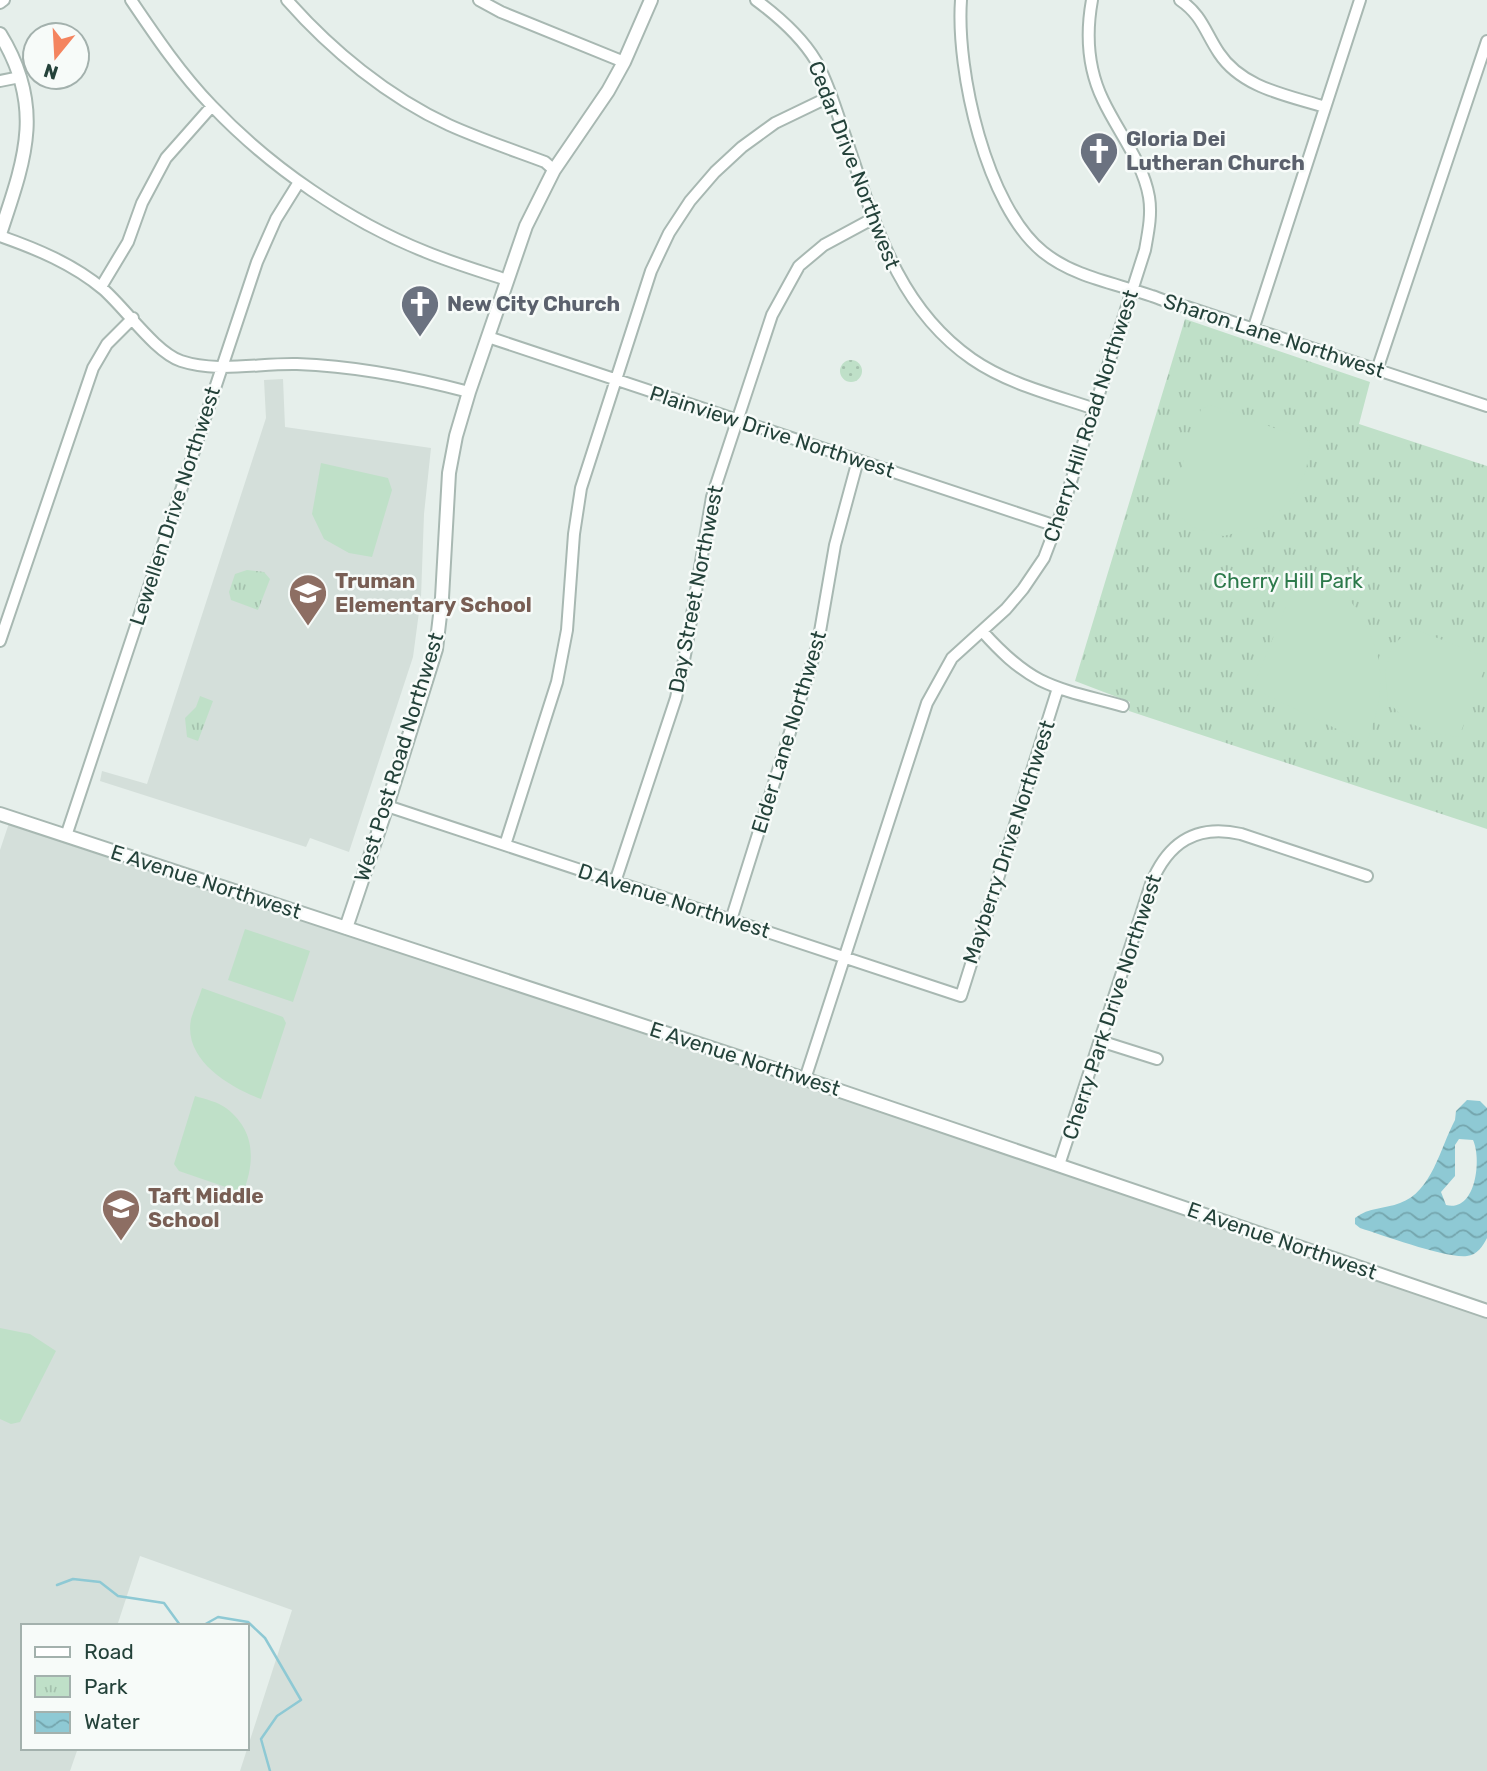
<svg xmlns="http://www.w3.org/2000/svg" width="1487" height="1771" viewBox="0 0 1487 1771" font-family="Rubik,sans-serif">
	<defs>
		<pattern id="grass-dots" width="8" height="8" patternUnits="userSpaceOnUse" patternTransform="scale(1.75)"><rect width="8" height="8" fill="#bfe0c8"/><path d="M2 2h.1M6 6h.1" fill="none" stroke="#a4c1ad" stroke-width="1.8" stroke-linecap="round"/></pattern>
		<pattern id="park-tufts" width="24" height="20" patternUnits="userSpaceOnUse" patternTransform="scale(1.75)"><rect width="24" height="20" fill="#bfe0c8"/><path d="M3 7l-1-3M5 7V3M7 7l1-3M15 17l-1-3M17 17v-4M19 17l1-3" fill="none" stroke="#a4c1ad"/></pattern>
		<pattern id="water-waves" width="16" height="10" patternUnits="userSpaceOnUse" patternTransform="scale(1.75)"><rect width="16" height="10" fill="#8ec9d4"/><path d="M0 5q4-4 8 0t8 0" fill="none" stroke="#74a5ad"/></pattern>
	</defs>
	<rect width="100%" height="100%" fill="#e6efeb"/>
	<path fill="#d4dfda" d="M283 379 285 427 431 448 424 514 421 597 413 657 349 852 310 838 306 847 100 781 102 771 147 784 266 418 264 380Z
		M11 817 1487 1311V1771H240L292 1610 140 1556 117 1626H23V1748H78L70 1771H0V850Z"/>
	<path fill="url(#grass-dots)" d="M840 371a11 11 0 1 1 22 0a11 11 0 1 1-22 0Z"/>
	<path fill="url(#park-tufts)" d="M1185 319 1370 382 1359 424 1487 466V829L1129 711 1130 702 1075 681Z
		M247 570 264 572 270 579 258 610 231 600 229 592 235 574Z
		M200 696 213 701 198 741 187 737 185 718 196 707Z"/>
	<path fill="#bfe0c8" d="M1210 405 1310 441 1306 471 1289 502 1262 527 1223 536 1192 527 1169 505 1201 409Z
		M321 463 388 478 392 490 372 557 349 553 324 539 312 514Z
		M1300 572C1316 579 1333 585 1347 597 1352 602 1356 609 1359 615 1388 657 1385 697 1366 743L1258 691 1255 682Z
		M1412 628 1483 656 1486 665 1459 737 1432 733 1406 721 1388 701 1385 673 1392 646Z
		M245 929 310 951 293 1002 228 980Z
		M202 988 283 1017 286 1023 261 1099C229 1087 183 1060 191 1019 194 1009 199 998 202 988Z
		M195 1096C205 1099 218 1102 226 1108 256 1131 255 1161 243 1193L179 1171 174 1164Z
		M0 1328 30 1334 56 1351 20 1422 11 1424 0 1419Z"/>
	<path fill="url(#water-waves)" fill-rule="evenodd" d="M1467 1100 1480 1101 1487 1108V1238C1483 1246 1477 1255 1467 1256 1448 1259 1382 1235 1360 1228L1355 1224V1218C1369 1207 1385 1209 1400 1203 1432 1192 1440 1148 1455 1120L1456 1111ZM1459 1139 1473 1140C1482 1159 1476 1213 1446 1205L1441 1192 1455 1176V1145Z"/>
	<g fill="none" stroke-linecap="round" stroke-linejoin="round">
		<path stroke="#8ec9d4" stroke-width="2.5" d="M57 1585 73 1579 100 1582 118 1596 164 1603 180 1625 184 1626
			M202 1626 218 1617 248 1622 265 1638 301 1700 277 1716 261 1739 270 1771"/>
		<g stroke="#a8b8b2" stroke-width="14">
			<path id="minor" d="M131 0C156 37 181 74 212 106 270 167 348 221 426 252 453 263 480 271 507 280
				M287 0C331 50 388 97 449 125 480 139 513 150 545 162L554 170
				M479 0 501 12 624 62
				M756 0C779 17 801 36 816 61 828 82 835 107 843 130 873 215 893 304 972 359 1008 384 1054 395 1095 409
				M961 0C956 71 986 206 1043 252 1074 277 1115 283 1152 296 1165 300 1172 305 1187 307L1487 406
				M1180 0C1202 15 1205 32 1219 53 1242 88 1287 95 1325 107
				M0 3 4 0
				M0 81 20 77
				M0 236C37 249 73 264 103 289 126 309 155 352 181 361 217 373 259 363 297 364 356 366 412 377 469 392
				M101 287 128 242 142 203 166 158 212 106
				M1253 330 1360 0
				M488 337 1056 526
				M1377 370 1487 41
				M982 631C999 650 1017 668 1040 680 1066 693 1096 698 1123 706
				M0 641 93 368 107 344 133 318
				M387 806 961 996 1058 688
				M66 836 257 262 276 219 299 182
				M505 845 557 682 567 630 574 534 581 488 651 271 669 233 690 201 715 172 742 147 775 123 831 96
				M615 882 676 698 686 650 712 497 772 315 799 266 824 245 874 218
				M731 920 818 643 835 545 858 460
				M1100 1041 1157 1059
				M805 1079 927 703 952 658 1006 609 1023 589 1044 558 1060 516 1145 250C1148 233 1152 215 1149 197 1143 162 1118 132 1103 100 1088 69 1086 33 1092 0
				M1059 1165 1151 884C1168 842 1197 824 1241 834L1367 876"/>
		</g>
		<g stroke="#a8b8b2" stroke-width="16">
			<path id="tertiary" d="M0 34C45 107 25 159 0 234
				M0 814 805 1079 1487 1311
				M346 928 387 806 436 649 442 598 449 473 456 436 469 392 526 226 554 170 608 91 624 62 651 0"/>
		</g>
		<use href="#minor" stroke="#fff" stroke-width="10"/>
		<use href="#tertiary" stroke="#fff" stroke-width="12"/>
	</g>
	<defs>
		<g id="church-pin" transform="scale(2.0125)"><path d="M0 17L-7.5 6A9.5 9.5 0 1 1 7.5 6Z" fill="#6b7280" stroke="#f7fbf9"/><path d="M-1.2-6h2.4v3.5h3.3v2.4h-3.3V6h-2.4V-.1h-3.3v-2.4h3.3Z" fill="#fff"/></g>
		<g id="school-pin" transform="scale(2.0125)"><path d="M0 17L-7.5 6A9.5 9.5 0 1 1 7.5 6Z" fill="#8d6e63" stroke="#f7fbf9"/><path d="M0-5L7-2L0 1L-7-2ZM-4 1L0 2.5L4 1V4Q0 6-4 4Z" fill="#fff"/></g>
	</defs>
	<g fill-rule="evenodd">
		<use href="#church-pin" x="1099" y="151"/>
		<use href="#church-pin" x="420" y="304"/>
		<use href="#school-pin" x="308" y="593"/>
		<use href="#school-pin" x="121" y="1208"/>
	</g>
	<g text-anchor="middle" stroke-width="5" stroke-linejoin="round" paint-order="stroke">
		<g font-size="21" font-weight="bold" fill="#5b616d" stroke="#f7fbf9" text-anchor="start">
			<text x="1126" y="146">Gloria Dei<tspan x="1126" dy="24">Lutheran Church</tspan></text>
			<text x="447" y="311">New City Church</text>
		</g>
		<g font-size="21" fill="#24423a" stroke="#f7fbf9">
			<text transform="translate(854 165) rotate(69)" y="7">Cedar Drive Northwest</text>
			<text transform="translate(1274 336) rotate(18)" y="7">Sharon Lane Northwest</text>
			<text transform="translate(1091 416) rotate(-72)" y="7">Cherry Hill Road Northwest</text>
			<text transform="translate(772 432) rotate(18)" y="7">Plainview Drive Northwest</text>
			<text transform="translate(175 506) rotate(-72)" y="7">Lewellen Drive Northwest</text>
			<text transform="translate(696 589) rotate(-79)" y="7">Day Street Northwest</text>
			<text transform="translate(789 732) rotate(-73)" y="7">Elder Lane Northwest</text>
			<text transform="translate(399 757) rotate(-73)" y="7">West Post Road Northwest</text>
			<text transform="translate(1009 842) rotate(-72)" y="7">Mayberry Drive Northwest</text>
			<text transform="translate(206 882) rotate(18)" y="7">E Avenue Northwest</text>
			<text transform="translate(674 901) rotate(18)" y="7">D Avenue Northwest</text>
			<text transform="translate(1112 1007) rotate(-72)" y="7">Cherry Park Drive Northwest</text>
			<text transform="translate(745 1059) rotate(18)" y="7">E Avenue Northwest</text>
			<text transform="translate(1282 1241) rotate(19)" y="7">E Avenue Northwest</text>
		</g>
		<g font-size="21" font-weight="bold" fill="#785e54" stroke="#f7fbf9" text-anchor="start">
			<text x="335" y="588">Truman<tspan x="335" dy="24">Elementary School</tspan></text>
			<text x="148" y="1203">Taft Middle<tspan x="148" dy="24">School</tspan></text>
		</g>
		<g font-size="21" fill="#2d7a4b" stroke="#f7fbf9">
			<text x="1288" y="588">Cherry Hill Park</text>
		</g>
	</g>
	<rect x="21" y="1624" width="228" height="126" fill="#f7fbf9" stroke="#a3b1ad" stroke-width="2"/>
	<rect x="35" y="1647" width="35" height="10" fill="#ffffff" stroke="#a3b1ad" stroke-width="2"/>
	<text x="84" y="1659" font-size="21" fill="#24423a">Road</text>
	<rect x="35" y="1676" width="35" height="21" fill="url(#park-tufts)" stroke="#a3b1ad" stroke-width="2"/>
	<text x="84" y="1694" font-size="21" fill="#24423a">Park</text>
	<rect x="35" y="1712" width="35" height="21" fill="url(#water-waves)" stroke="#a3b1ad" stroke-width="2"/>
	<text x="84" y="1729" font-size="21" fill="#24423a">Water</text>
	<g transform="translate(56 56) rotate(198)"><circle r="33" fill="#f7fbf9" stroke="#a3b1ad" stroke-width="2"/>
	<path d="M0-5L12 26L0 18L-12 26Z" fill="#f4845f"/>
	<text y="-10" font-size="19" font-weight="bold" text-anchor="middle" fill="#24423a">N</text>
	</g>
</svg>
